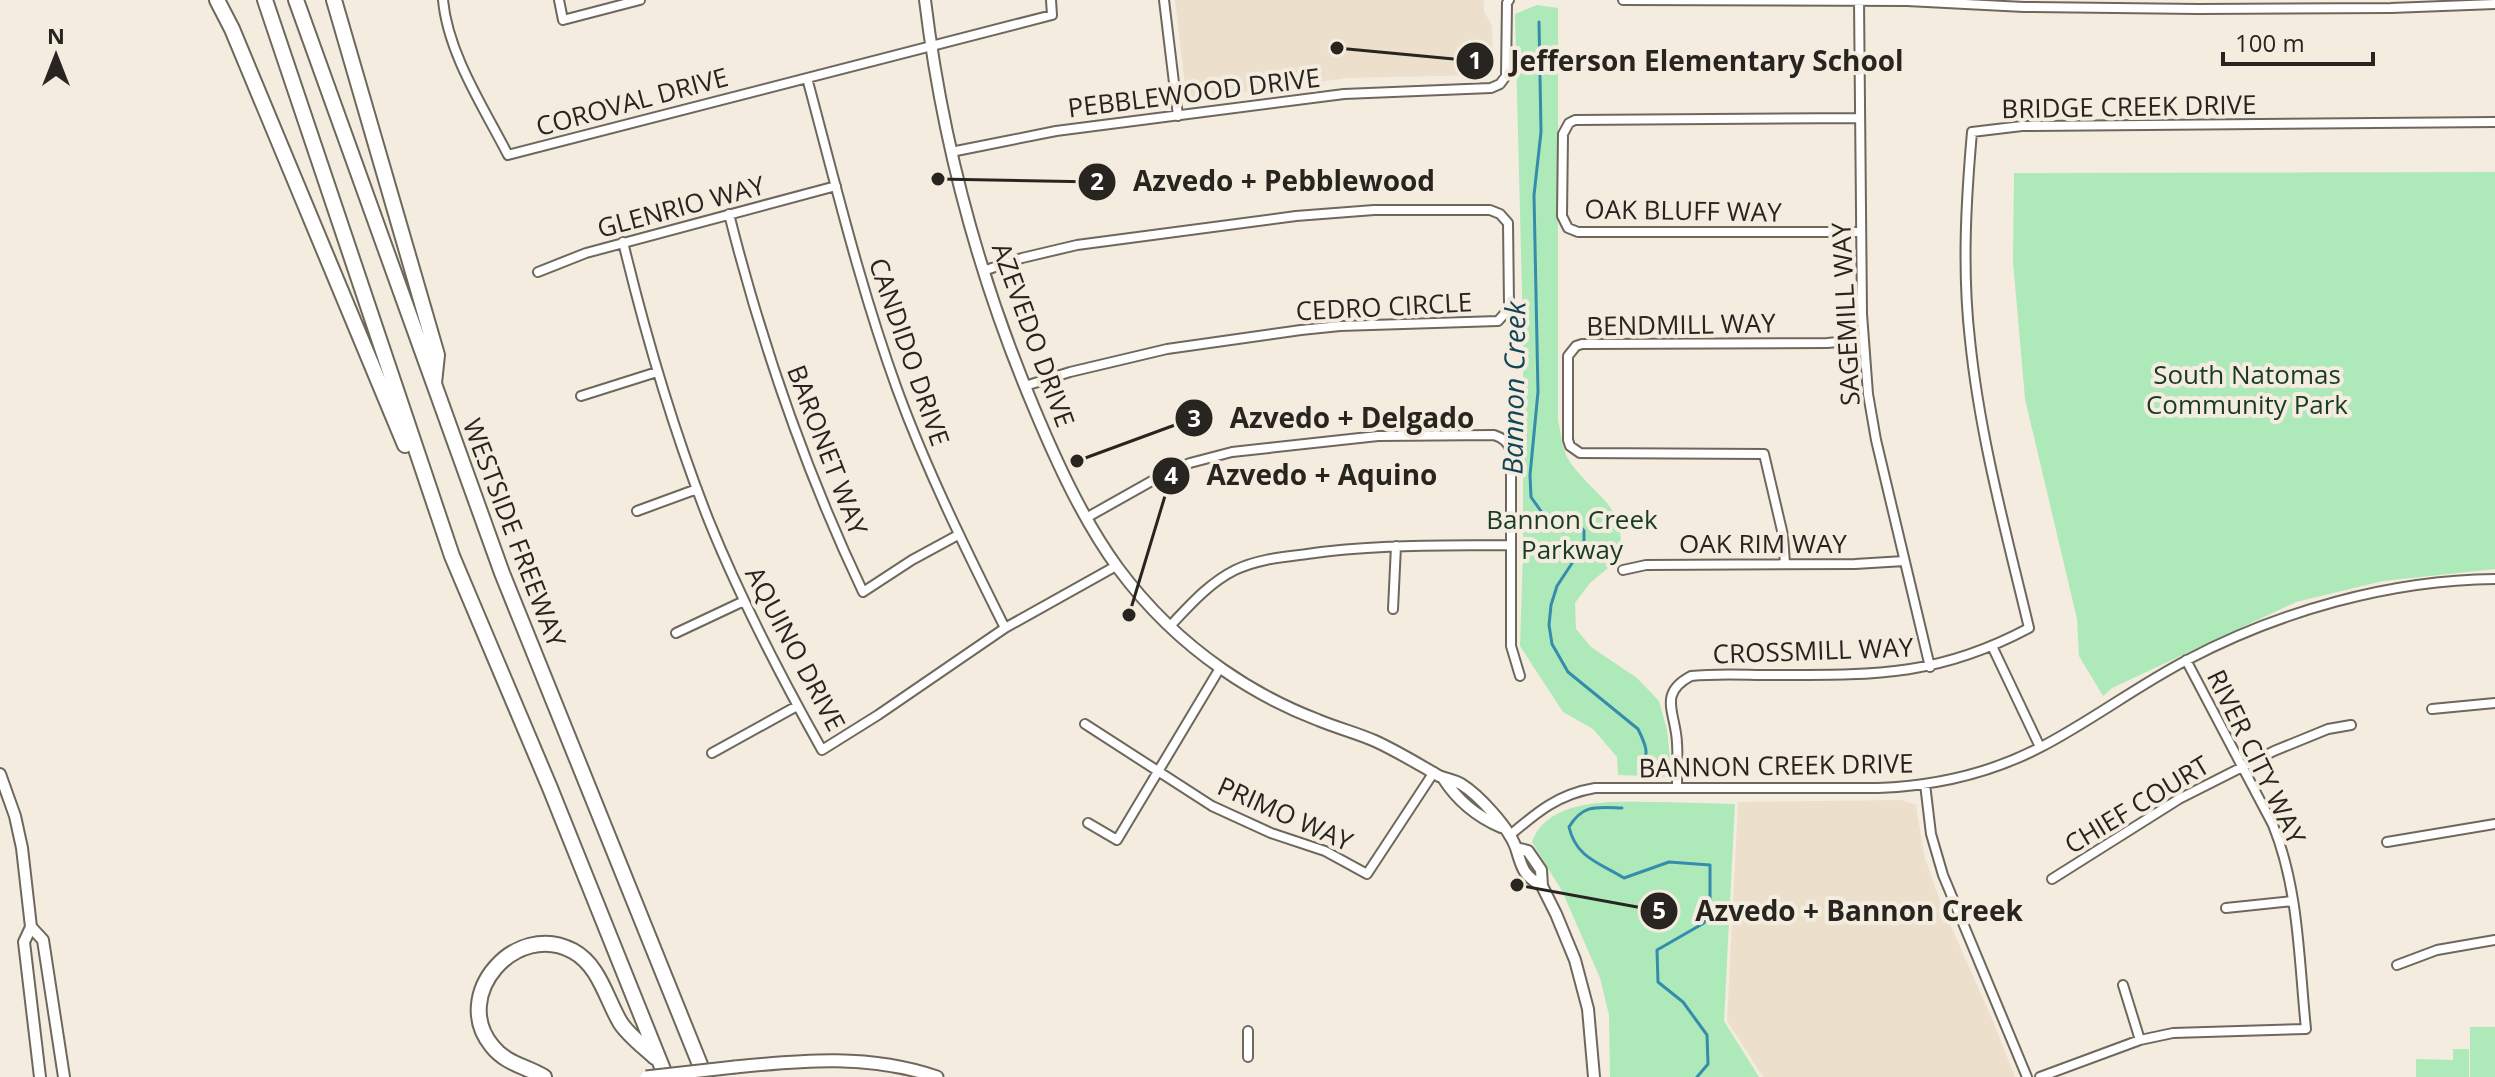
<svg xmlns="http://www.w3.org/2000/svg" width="2495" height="1077" viewBox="0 0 2495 1077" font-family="'Open Sans',sans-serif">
	<rect width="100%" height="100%" fill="#f4ecdf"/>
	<path fill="#ece0cc" d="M1175 0H1484V11L1492 26 1493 65 1482 75 1348 78 1194 99 1186 94Z
		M1901 800 1916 805 1924 855 1940 901 1993 1021 2015 1077H1763L1727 1021 1738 802Z"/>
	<path fill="#aee9ba" d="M1537 5 1558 8V420C1561 433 1562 451 1570 462 1596 499 1627 504 1620 558L1590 583 1575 603 1576 629 1591 647 1637 678 1659 701 1667 730 1672 777 1618 775 1617 757 1593 729 1563 712 1520 646 1523 553V333L1515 14Z
		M2495 172V569L2383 581 2296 602 2112 688 2103 696 2079 656 2077 619 2025 399 2013 261 2014 173Z
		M1660 802 1735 804 1724 1021 1759 1077H1610L1609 1015 1600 978 1562 891 1532 842C1548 795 1621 802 1660 802Z
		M2470 1027H2495V1077H2470Z
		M2453 1049H2469V1077H2416V1059L2453 1060Z"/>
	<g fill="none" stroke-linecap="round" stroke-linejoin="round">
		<path stroke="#358cac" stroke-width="3" d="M1539 22 1541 132 1534 195 1538 392 1530 475 1531 497 1543 514 1578 523 1584 531V545L1557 586 1551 605 1549 625 1552 644 1568 672 1638 729C1645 743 1651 755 1640 769
			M1622 808C1596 807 1583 804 1569 827 1576 858 1600 863 1624 878L1669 862 1710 865V903L1704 923 1657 950 1658 982 1683 1002 1707 1035 1708 1064 1697 1077"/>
		<g stroke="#6e675c" stroke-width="12">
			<path id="minor" d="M443 0C448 54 484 108 508 155L1052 15 1051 0
				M559 0 563 20 640 0
				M1164 0 1178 116
				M1623 0 1907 1 2024 7 2198 9 2391 8 2495 4
				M1859 0 1862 314 1868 394 1876 440 1930 667
				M807 78C835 182 860 287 897 389 927 471 966 550 1005 628
				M1860 118 1575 120 1569 123 1563 134 1562 216 1568 228 1578 232H1861
				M951 152 1056 131 1344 94 1491 88 1500 84 1506 76 1507 3 1509 0
				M729 214C762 345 805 470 863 592L912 560 958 535
				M623 242C646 337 673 430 709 521 741 600 780 675 822 750L878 715 1005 628 1116 566
				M983 271 1022 258 1077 245 1296 216 1374 210H1490L1500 214 1508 223 1509 304 1507 311 1498 321 1340 326 1301 330 1167 349 1070 372 1025 386
				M538 272 586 253 836 186
				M581 396 657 372
				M637 511 697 489
				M1086 518 1166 473 1190 463 1232 452 1378 436 1494 435C1503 438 1508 442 1511 451V646L1520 676
				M1785 564 1783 535 1764 454 1580 453 1570 446 1568 440V356L1576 346 1582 344 1827 343 1863 340
				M1623 570 1646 565 1855 564 1904 561
				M1393 609 1396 546
				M1170 626C1190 605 1209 583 1235 570 1258 559 1283 557 1307 554 1375 544 1443 546 1511 545
				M676 633 744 601
				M1992 646 2040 747
				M2432 709 2495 703
				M1085 724 1212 806 1271 833 1325 851 1367 874 1434 772
				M712 753 797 706
				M1925 784 1931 834 1943 875 2027 1077
				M1677 788C1677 773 1678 758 1677 743 1676 713 1657 694 1691 676 1718 673 1745 675 1772 675 1873 675 1937 677 2029 628 2006 532 1980 438 1970 340 1962 270 1966 201 1972 132L2022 126 2495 122
				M1088 823 1117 840 1220 668
				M1509 836C1536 813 1558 794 1595 788H1878C1934 786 1991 773 2041 747 2091 721 2137 686 2187 660 2280 611 2390 580 2495 579
				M2387 842 2495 824
				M2052 879 2179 799 2274 751 2328 729 2351 725
				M2226 908 2292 901
				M2397 965 2437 950 2495 940
				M2123 985 2140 1040
				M1248 1057V1031
				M2040 1077 2140 1040 2173 1033 2306 1029C2299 962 2299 889 2273 825L2186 660"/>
		</g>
		<g stroke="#6e675c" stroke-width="14">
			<path id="tertiary" d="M925 0C942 140 979 278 1034 408 1057 463 1083 520 1118 568 1147 607 1183 642 1222 669 1252 690 1284 707 1318 720 1337 728 1357 733 1375 741 1397 751 1418 764 1439 776 1446 779 1455 780 1461 784 1479 795 1509 828 1516 848 1522 868 1523 875 1542 886
				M0 774 15 816 22 848 31 927 24 942 40 1077
				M1443 778C1457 800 1478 817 1501 827
				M1516 848 1528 851 1541 870 1542 886 1556 914 1575 960 1588 1009 1594 1077
				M31 927 43 940 64 1077"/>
		</g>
		<g stroke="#6e675c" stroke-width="15">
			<path id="secondary" d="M735 1067C804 1060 870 1054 937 1077"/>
		</g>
		<g stroke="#6e675c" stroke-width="18">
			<path id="motorway" d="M217 0 232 29 405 445
				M265 0 452 556 550 788 666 1077
				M296 0 502 573 705 1077
				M334 0 437 355 434 383
				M544 1077C526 1066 506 1064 492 1046 450 995 516 920 573 951 599 965 606 998 620 1022 628 1035 643 1046 655 1057"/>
		</g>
		<use href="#minor" stroke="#fff" stroke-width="8"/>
		<use href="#tertiary" stroke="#fff" stroke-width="10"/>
		<use href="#secondary" stroke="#fff" stroke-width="11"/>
		<use href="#motorway" stroke="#fff" stroke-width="14"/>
		<g stroke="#6e675c" stroke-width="15" stroke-linecap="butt">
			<path id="secondary-bridge" d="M646 1077 735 1067"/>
		</g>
		<use href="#secondary-bridge" stroke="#fff" stroke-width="11"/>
	</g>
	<g text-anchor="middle" stroke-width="8" stroke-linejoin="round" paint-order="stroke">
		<g font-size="26" fill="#282520" stroke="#f4ecdf">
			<text transform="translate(1194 93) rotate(-7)" y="9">PEBBLEWOOD DRIVE</text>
			<text transform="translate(632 102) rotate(-15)" y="9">COROVAL DRIVE</text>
			<text transform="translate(2129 107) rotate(-1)" y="9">BRIDGE CREEK DRIVE</text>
			<text transform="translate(681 207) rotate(-15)" y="9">GLENRIO WAY</text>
			<text transform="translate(1683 211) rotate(1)" y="9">OAK BLUFF WAY</text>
			<text transform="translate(1384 307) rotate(-3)" y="9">CEDRO CIRCLE</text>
			<text transform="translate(1846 314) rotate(-93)" y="9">SAGEMILL WAY</text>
			<text transform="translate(1681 325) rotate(-1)" y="9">BENDMILL WAY</text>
			<text transform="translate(1033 335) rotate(70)" y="9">AZEVEDO DRIVE</text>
			<text transform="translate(909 352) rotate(71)" y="9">CANDIDO DRIVE</text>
			<text transform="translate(827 450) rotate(69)" y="9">BARONET WAY</text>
			<text transform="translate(514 533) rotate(69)" y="9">WESTSIDE FREEWAY</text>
			<text x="1763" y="553">OAK RIM WAY</text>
			<text transform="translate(795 649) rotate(62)" y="9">AQUINO DRIVE</text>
			<text transform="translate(1813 651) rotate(-2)" y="9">CROSSMILL WAY</text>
			<text transform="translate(2256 757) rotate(64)" y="9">RIVER CITY WAY</text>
			<text transform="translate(1776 766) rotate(-1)" y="9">BANNON CREEK DRIVE</text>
			<text transform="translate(2137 805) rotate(-31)" y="9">CHIEF COURT</text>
			<text transform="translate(1285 814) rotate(24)" y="9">PRIMO WAY</text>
		</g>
		<g font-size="26" fill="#183c22" stroke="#f4ecdf">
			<text x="2247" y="384">South Natomas<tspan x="2247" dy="30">Community Park</tspan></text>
			<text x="1572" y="529">Bannon Creek<tspan x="1572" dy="30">Parkway</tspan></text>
		</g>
		<g font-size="28" font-style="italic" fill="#124559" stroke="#f4ecdf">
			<text transform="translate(1514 388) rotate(-89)" y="10">Bannon Creek</text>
		</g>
	</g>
	<path fill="none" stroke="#282520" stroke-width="3" d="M1337 48L1475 61M938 179L1097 182M1077 461L1194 418M1129 615L1171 476M1517 885L1659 911"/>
	<g fill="#282520" stroke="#f4ecdf" stroke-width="3">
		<circle cx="1337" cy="48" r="8"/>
		<circle cx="938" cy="179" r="8"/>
		<circle cx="1077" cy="461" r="8"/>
		<circle cx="1129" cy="615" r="8"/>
		<circle cx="1517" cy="885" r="8"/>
		<circle cx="1475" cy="61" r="20"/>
		<circle cx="1097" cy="182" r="20"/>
		<circle cx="1194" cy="418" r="20"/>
		<circle cx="1171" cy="476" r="20"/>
		<circle cx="1659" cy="911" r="20"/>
	</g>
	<g font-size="24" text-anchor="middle" font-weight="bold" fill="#fff">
		<text x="1475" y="69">1</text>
		<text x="1097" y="190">2</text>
		<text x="1194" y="427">3</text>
		<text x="1171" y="484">4</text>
		<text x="1659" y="919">5</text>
	</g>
	<g font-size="28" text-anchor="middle" font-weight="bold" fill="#282520" stroke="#f4ecdf" stroke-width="8" stroke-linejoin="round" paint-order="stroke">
		<text x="1707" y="71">Jefferson Elementary School</text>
		<text x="1284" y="191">Azvedo + Pebblewood</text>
		<text x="1352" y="428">Azvedo + Delgado</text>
		<text x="1322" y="485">Azvedo + Aquino</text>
		<text x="1859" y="921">Azvedo + Bannon Creek</text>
	</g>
	<g transform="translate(56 56)" stroke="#f4ecdf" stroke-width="6" paint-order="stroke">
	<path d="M0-6L14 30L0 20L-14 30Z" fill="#282520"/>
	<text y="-12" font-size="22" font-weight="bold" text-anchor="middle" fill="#282520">N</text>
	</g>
	<path d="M2223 52v12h150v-12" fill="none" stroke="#282520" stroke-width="4"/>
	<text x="2235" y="52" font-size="24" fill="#282520" stroke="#f4ecdf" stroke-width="6" paint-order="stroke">100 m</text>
</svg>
